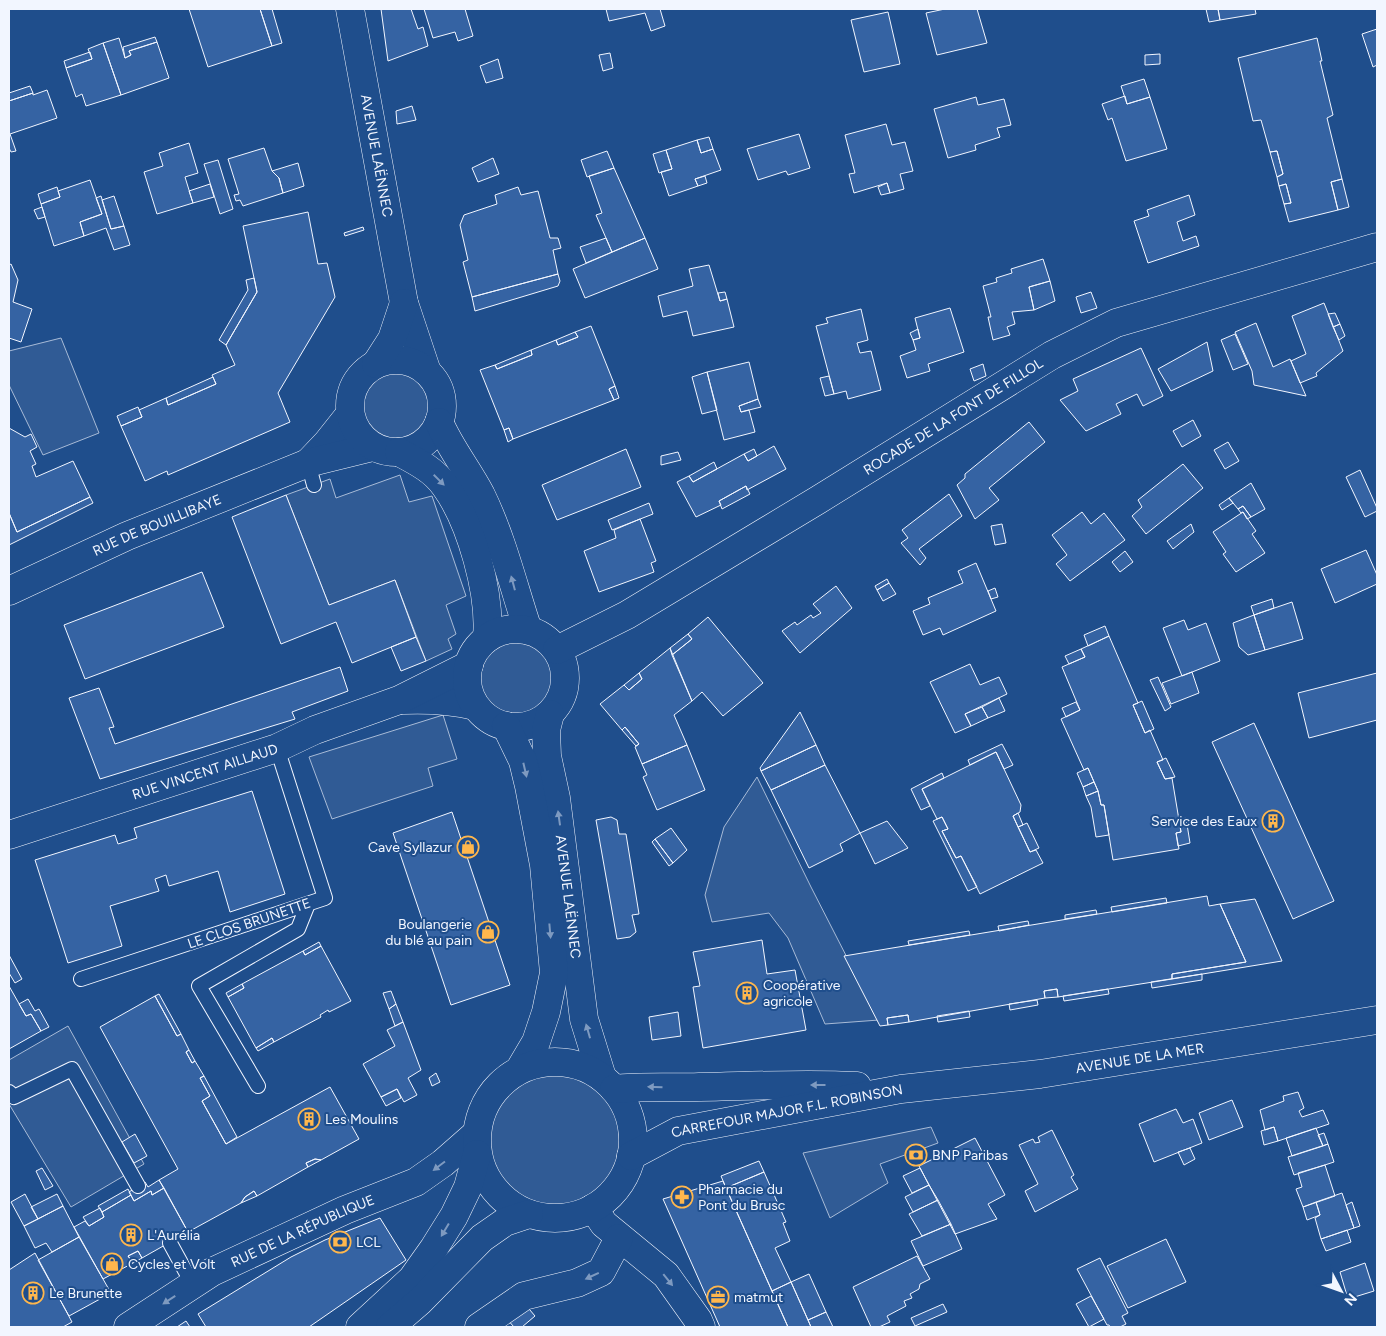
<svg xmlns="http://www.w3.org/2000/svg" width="1386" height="1336" viewBox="0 0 1386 1336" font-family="Figtree,sans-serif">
	<rect width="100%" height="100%" fill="#1f4e8c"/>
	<path fill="#305b95" stroke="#a8bbd7" d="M61 338 99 433 43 455 9 385V351Z
		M350 406a46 46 0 1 1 92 0a46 46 0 1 1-92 0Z
		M400 475 409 502 432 496 466 596 446 605 456 634 448 639 452 649 426 661 395 580 329 605 286 495 330 479 336 498Z
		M468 678a49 49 0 1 1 98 0a49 49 0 1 1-98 0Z
		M443 715 457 759 428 768 433 786 332 819 309 757Z
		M757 777 811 887 879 1020 825 1024 788 938 769 913 712 922 705 895 724 827Z
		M68 1026 144 1164 71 1207 9 1104V1060Z
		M477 1140a78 78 0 1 1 156 0a78 78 0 1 1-156 0Z
		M931 1127 938 1143 880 1164 888 1183 830 1218 803 1153Z"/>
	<path fill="#3563a3" stroke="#f2f6ff" d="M189 9H260L272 46 208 67Z
		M260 9H272L282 43 272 46Z
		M381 9H411L418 29 423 27 428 46 388 61Z
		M424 9H465L473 36 458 41 455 32 433 38Z
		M606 9H660L665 26 651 31 645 13 609 21Z
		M945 9H977L987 43 937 55 926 13Z
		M1206 9H1218L1220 20 1209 22Z
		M1218 9H1255L1256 14 1220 20Z
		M888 12 900 64 864 72 851 20Z
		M1377 29V65L1373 67 1362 34Z
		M155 37 157 42 129 51 131 55 125 58 123 47Z
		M119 38 125 58 131 55 129 51 157 42 169 78 121 95 103 43Z
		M1317 38 1322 61H1320L1333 115 1327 118 1342 179 1331 182 1338 210 1289 222 1284 204 1291 203 1286 184 1279 186 1277 177 1283 174 1277 151 1270 152 1261 120 1253 121 1238 58Z
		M103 43 121 95 86 106 82 94 76 97 66 68 92 59 88 49Z
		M90 52 92 59 66 68 64 61Z
		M610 53 613 68 603 71 599 55Z
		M1160 54V64L1145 65V55Z
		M498 59 503 78 486 83 480 66Z
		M1144 79 1150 97 1127 104 1121 86Z
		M30 86 33 93 9 101V93Z
		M47 90 57 118 10 134 16 151 11 152 9 148V101L33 93V95Z
		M1125 96 1127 104 1150 97 1167 149 1126 161 1112 118 1108 120 1102 104Z
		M976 97 978 105 1004 99 1011 125 997 128 1000 137 975 145 976 150 948 158 934 109Z
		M412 106 416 120 397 124 396 111Z
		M886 124 892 145 905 142 913 171 900 174 904 189 890 193 887 183 854 193 849 174 855 173 845 135Z
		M799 134 810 168 788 175 786 171 758 180 747 149Z
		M709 137 713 149 701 153 697 140Z
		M697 140 701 153 713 149 721 170 695 179 698 186 669 196 661 172 672 169 666 150Z
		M189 143 198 173 185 177 193 203 157 214 144 172 163 166 159 153Z
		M264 148 272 171 279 178 283 193 243 206 240 200 236 201 234 195 239 194 228 159Z
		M666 150 672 169 659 173 653 154Z
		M607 151 614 168 587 177 581 160Z
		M1277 151 1283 174 1277 177 1270 152Z
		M493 158 499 174 478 182 472 168Z
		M218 160 233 209 220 214 204 164Z
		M298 163 304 186 283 193 279 178 272 171Z
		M614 168 645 238 612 252 596 215 602 213 589 176Z
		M705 176 707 183 698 186 695 179Z
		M1342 179 1349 207 1338 210 1331 182Z
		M90 180 102 214 80 222 84 236 54 246 41 204 60 197 58 191Z
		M887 183 890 193 881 195 878 187Z
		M210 184 214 197 193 203 189 191Z
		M1286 184 1291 203 1284 204 1279 186Z
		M57 187 60 197 41 204 38 194Z
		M518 187 521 195 538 191 550 238H558L561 248 553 250 558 274 472 297 463 262 468 260 460 225 464 215 497 204 495 195Z
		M1189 195 1195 215 1177 222 1183 241 1196 236 1199 246 1148 263 1134 221 1149 216 1147 210Z
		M101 196 111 229 124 226 130 245 114 250 106 228 84 236 80 222 102 214 96 198Z
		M114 196 124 226 111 229 102 200Z
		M42 207 45 217 38 219 34 210Z
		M308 212 318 264 327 263 335 297 278 393 290 422 168 475 167 471 145 481 121 426 142 417 139 410 166 398 168 405 216 384 212 375 235 365 226 345 257 292 243 226Z
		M363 227 364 230 345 236 344 233Z
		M606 238 612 252 586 263 580 247Z
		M645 238 658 269 585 298 573 269Z
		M1043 259 1050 281 1029 287 1034 310 1012 312 1015 324 1007 327 1010 335 993 340 988 317H991L983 286 997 282 996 278 1012 273 1011 269Z
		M11 264 18 280 13 302 32 309 21 342 9 338V265Z
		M709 265 720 301 727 299 734 327 693 336 687 311 663 317 658 296 693 286 689 269Z
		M558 274 560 281 558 286 475 311 472 297Z
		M254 278 257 292 226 345 219 340 248 290 246 280Z
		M1050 281 1055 301 1034 310 1029 287Z
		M725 292 727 299 720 301 718 293Z
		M1091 292 1097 308 1081 313 1076 297Z
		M1324 303 1343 351 1316 373 1317 376 1300 383 1291 361 1306 354 1292 316Z
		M950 308 964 352 928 364 930 371 907 378 900 356 916 350 913 340 920 338 915 318Z
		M861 309 868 340 857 343 860 353 871 351 881 390 848 399 846 391 834 394 816 326 828 323 826 318Z
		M1335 313 1340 324 1333 327 1328 314Z
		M1256 323 1273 367 1290 359 1306 396 1254 385 1252 371 1235 332Z
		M1340 324 1345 336 1339 340 1333 327Z
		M591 326 615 386 609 389 614 400 513 439 509 428 504 430 480 370 495 365 497 369 532 355 531 350 556 340 558 345 578 337 575 332Z
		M918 329 920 338 913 340 910 333Z
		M575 332 578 337 558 345 556 340Z
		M1235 334 1248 364 1233 370 1221 340Z
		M1207 342 1213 371 1171 391 1158 369Z
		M1141 348 1163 396 1143 406 1137 394 1116 404 1121 414 1086 431 1060 400 1078 391 1073 379Z
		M531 350 532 355 497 369 495 365Z
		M749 362 758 399 739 406 741 412 749 410 755 432 724 440 707 372Z
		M983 364 986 376 974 381 970 369Z
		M707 372 717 410 702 414 692 377Z
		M829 376 834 394 825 396 820 378Z
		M213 377 216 384 168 405 166 398Z
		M615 386 619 398 614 400 609 389Z
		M758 399 761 407 741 412 739 406Z
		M138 407 142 417 121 426 117 416Z
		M1193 420 1201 436 1182 447 1173 431Z
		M1029 422 1045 442 989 488 999 500 975 519 957 485 965 478V474Z
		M9 428 25 437 31 434 37 447 30 451 36 464 32 466 36 477 73 461 90 497 17 532 9 513Z
		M509 428 513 439 508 442 504 430Z
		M1228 442 1239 461 1225 469 1214 450Z
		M774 446 786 469 747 490 746 486 719 501 721 505 696 517 677 482 689 476 693 482 744 454 748 461Z
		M626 449 641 487 557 520 542 485Z
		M754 449 757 456 748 461 744 454Z
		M678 452 681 460 661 465V456Z
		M714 462 717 469 693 482 689 476Z
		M1183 464 1203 488 1146 534 1132 516 1142 507 1138 500Z
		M1360 470 1377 508V511L1365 517 1346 477Z
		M1251 483 1265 509 1251 517 1243 506 1238 509 1229 498Z
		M746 486 750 494 722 509 719 501Z
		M949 494 962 516 919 549 926 558 920 565 901 543 908 538 902 530Z
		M286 495 329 605 395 580 416 637 352 663 336 622 281 644 232 517Z
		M90 497 93 503 9 545V513L17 532Z
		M1229 498 1233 503 1222 510 1219 505Z
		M649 503 653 514 612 530 608 520Z
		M1243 506 1251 517 1247 519 1243 512 1241 513 1238 509Z
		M1082 512 1091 524 1104 513 1125 540 1070 581 1056 564 1067 555 1052 535Z
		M1243 512 1256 531 1252 534 1265 553 1236 572 1223 554 1226 552 1213 532Z
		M640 519 656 561 651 563 654 572 599 592 584 551 616 538 614 530Z
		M1002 524 1006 543 995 545 991 526Z
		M1191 524 1194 532 1173 549 1167 541Z
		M1366 550 1377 575V584L1335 603 1321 569Z
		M1125 551 1133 562 1120 572 1112 562Z
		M976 563 996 611 943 635 940 628 923 635 913 611 930 604 928 598 963 583 958 571Z
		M202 572 224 627 85 679 64 625Z
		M887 579 889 583 877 590 875 586Z
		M889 583 896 594 883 601 877 590Z
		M836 586 852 608 800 653 782 631 795 622 797 625 811 615 813 618 821 613 813 604Z
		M995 588 998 597 991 599 988 591Z
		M1272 599 1274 608 1254 615 1251 606Z
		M1292 602 1303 639 1265 650 1254 615Z
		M1254 615 1265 650 1248 655 1239 647 1233 623Z
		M708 617 763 683 723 716 702 692 692 701 672 655 692 639 688 634Z
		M1184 620 1188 630 1206 623 1220 661 1182 676 1163 628Z
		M1105 626 1109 636 1088 646 1084 635Z
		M688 634 692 639 672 655 670 648Z
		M1109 636 1138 703 1133 705 1145 733 1150 730 1163 760 1157 762 1165 779 1172 778 1181 832 1176 833 1179 849 1113 860 1104 805H1101L1098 791 1088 768 1084 770 1061 719 1080 710 1062 667 1085 657 1081 649Z
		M416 637 426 661 401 671 391 647Z
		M670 648 692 701 674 715 687 745 642 764 635 747 639 744 625 727 622 730 600 704 624 685 629 690 642 679 639 673Z
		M1081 649 1085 657 1069 664 1065 656Z
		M970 664 980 685 999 677 1007 694 965 714 971 726 955 733 930 682Z
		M340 667 348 691 292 712 295 719 100 779 69 698 99 688 114 727 109 728 115 744Z
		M1192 672 1199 693 1171 704 1162 683Z
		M639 673 642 679 629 690 624 685Z
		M1377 673V720L1309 738 1298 693Z
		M1158 677 1171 707 1165 711 1150 680Z
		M999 698 1005 711 988 718 982 707Z
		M1142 701 1154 729 1145 733 1133 705Z
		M1076 702 1080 710 1066 717 1062 708Z
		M982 707 988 718 971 726 965 714Z
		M800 712 816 745 761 771 760 768Z
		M1254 723 1334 901 1293 919 1212 742Z
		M625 727 639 744 636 746 622 730Z
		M1002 744 1013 765 1004 769 996 752 970 765 968 760Z
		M687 745 705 790 657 810 643 777 647 775 642 764Z
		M816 745 825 765 771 790 761 771Z
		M996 752 1021 805 1020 812 1013 816 1030 852 1036 850 1043 863 980 894 961 856 956 858 942 831 948 829 942 817 937 819 922 789Z
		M1166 758 1175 777 1165 779 1157 762Z
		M825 765 860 833 840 844 843 851 809 868 771 790Z
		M1088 768 1094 782 1083 787 1077 773Z
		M942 773 944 778 922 789 930 806 921 810 911 789Z
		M1094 782 1098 791 1086 796 1083 787Z
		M252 791 285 894 230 912 218 871 169 886 166 875 155 879 159 891 110 906 122 946 68 963 35 860 115 835 118 844 137 838 134 828Z
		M1098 791 1101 805H1104L1109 835 1096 837 1091 807 1086 796Z
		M452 812 510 985 451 1005 393 833Z
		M1018 813 1023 825 1018 827 1013 816Z
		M611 817 617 820 619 834H626L639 914 632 915 636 932 630 937 617 939 596 820Z
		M942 817 948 829 942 831 956 858 961 856 977 887 968 891 933 821Z
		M1186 818 1190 843 1178 846 1176 833 1181 832 1179 820Z
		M887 821 908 848 875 864 860 833Z
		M1027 823 1039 848 1030 852 1018 827Z
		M671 828 687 850 673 863 655 839Z
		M655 839 673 863 669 866 652 842Z
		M1207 896 1209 906 1220 904 1246 962 1172 974V979L1058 997 1057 989 1044 991 1045 998 909 1022 908 1015 887 1018 888 1025 880 1026 844 956Z
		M1166 898 1167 903 1112 912 1111 907Z
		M1255 899 1282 961 1172 979V974L1246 962 1220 904Z
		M1096 910 1097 914 1065 919V915Z
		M1028 921 1029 925 999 931 998 926Z
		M969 931 970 935 909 945 908 941Z
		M762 940 767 974 795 970 806 1030 703 1048 693 987 700 986 693 952Z
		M319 942 321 946 305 955 303 951Z
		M321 946 351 1001 329 1012 328 1010 320 1015 321 1017 274 1042 272 1038 256 1048 228 997 244 988 242 984 303 951 305 955Z
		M9 955 22 979 15 983 9 973Z
		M1202 974V980L1152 988 1151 982Z
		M242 984 244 988 228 997 226 993Z
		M9 986 26 1016 31 1014 41 1031 9 1049Z
		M1057 989 1058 997 1045 998 1044 991Z
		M1108 989 1109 994 1064 1001 1063 996Z
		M391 991 396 1004 389 1009 383 993Z
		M159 994 181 1034 177 1036 155 996Z
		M155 996 177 1036 181 1034 189 1050 186 1052 192 1063 195 1061 204 1076 200 1078 210 1096 202 1101 226 1144 330 1087 359 1139 321 1160 315 1159 306 1163 308 1167 257 1196 254 1191 245 1197 241 1203 188 1232 159 1180 178 1169 100 1027Z
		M28 999 35 1011 39 1009 49 1027 41 1031 31 1014 26 1016 19 1004Z
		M1037 1000 1038 1005 1010 1010 1009 1004Z
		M396 1004 403 1022 395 1026 389 1009Z
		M969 1011 970 1017 938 1022 937 1016Z
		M678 1012 681 1036 652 1040 649 1017Z
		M908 1015 909 1022 888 1025 887 1018Z
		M403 1022 421 1070 408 1078 417 1095 404 1102 397 1089 381 1097 363 1064 395 1046 387 1030Z
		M272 1038 274 1042 258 1051 256 1048Z
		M189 1050 195 1061 192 1063 186 1052Z
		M436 1073 440 1082 432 1086 429 1078Z
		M204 1076 237 1137 226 1144 202 1101 210 1096 200 1078Z
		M397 1089 401 1098 386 1106 381 1097Z
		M1298 1092 1304 1108 1299 1111 1302 1117 1323 1110 1329 1124 1278 1141 1274 1127 1265 1130 1260 1110 1284 1101 1283 1096Z
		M1232 1100 1243 1127 1209 1140 1199 1113Z
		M1176 1109 1183 1123 1193 1119 1202 1143 1154 1162 1139 1124Z
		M1274 1127 1278 1141 1264 1145 1261 1131Z
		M1316 1128 1323 1146 1292 1156 1286 1138Z
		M1052 1130 1074 1175 1071 1177 1078 1189 1035 1212 1025 1191 1038 1184 1019 1145 1033 1139 1035 1143 1040 1142 1038 1137Z
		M1324 1133 1328 1144 1323 1146 1318 1135Z
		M135 1134 147 1156 134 1163 122 1142Z
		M975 1138 1005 1195 988 1204 997 1219 955 1234 919 1166Z
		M1328 1144 1334 1162 1294 1175 1288 1157Z
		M1190 1148 1195 1159 1184 1165 1178 1152Z
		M315 1159 321 1160 308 1167 306 1163Z
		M759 1161 764 1172 726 1188 721 1176Z
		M1325 1165 1335 1196 1303 1207 1296 1189 1302 1187 1298 1173Z
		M42 1168 53 1186 45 1190 36 1171Z
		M920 1168 929 1185 912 1193 903 1176Z
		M764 1172 786 1222 783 1223 790 1241 775 1248 791 1282 772 1291 726 1188Z
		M159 1180 164 1188 152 1195 151 1191 134 1201 129 1192 145 1182 148 1187Z
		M723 1181 726 1188 788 1327H720L663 1199Z
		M929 1185 938 1200 913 1212 905 1197Z
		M164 1188 188 1232 142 1258 138 1251 128 1256 133 1263 103 1279 74 1227 85 1221 89 1226 104 1217 102 1212 131 1195 134 1201 151 1191 152 1195Z
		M128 1189 131 1195 102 1212 98 1206Z
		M254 1191 257 1196 241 1203 245 1197Z
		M1342 1193 1354 1228 1321 1239 1315 1218 1320 1215 1316 1202Z
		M25 1194 38 1219 24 1226 11 1202Z
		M57 1194 63 1206 38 1219 31 1207Z
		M938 1200 951 1224 922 1236 909 1214Z
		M1316 1202 1320 1215 1307 1220 1303 1207Z
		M1352 1202 1360 1226 1354 1228 1346 1205Z
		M63 1206 79 1237 52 1252 46 1243 35 1248 24 1226Z
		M100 1208 104 1217 89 1226 83 1217Z
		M380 1218 406 1260 309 1327H206L198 1314 291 1257 325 1240Z
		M951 1224 962 1249 923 1266 911 1241Z
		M1347 1230 1351 1242 1326 1251 1321 1239Z
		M79 1237 111 1293 69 1316 38 1260Z
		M1166 1239 1186 1282 1128 1308 1107 1266Z
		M138 1251 142 1258 133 1263 128 1256Z
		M35 1253 72 1322 63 1327H9V1270Z
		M917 1256 930 1279 920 1284 919 1289 910 1294 912 1298 904 1301 906 1306 887 1316 890 1322 879 1327H871L853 1287Z
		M1100 1258 1128 1313 1122 1316 1126 1324 1120 1327H1110L1109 1325H1107L1077 1269Z
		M1365 1263 1374 1291 1348 1299 1340 1272Z
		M809 1274 826 1312 808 1320 791 1282Z
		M791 1282 808 1320 811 1327H788L772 1291Z
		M1091 1296 1104 1319 1089 1327 1076 1304Z
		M524 1303 535 1316 522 1327H514L506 1318Z
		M943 1304 947 1312 915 1326 911 1318Z
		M826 1312 833 1327H811L808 1320Z
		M186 1321 190 1327H177Z"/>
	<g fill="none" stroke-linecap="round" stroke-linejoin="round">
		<g stroke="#f2f6ff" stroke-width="16">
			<path id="lane" d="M308 463 314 485
				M81 979 325 898 277 748
				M258 1086 199 986 298 929 308 904
				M9 1092 14 1097 72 1069 138 1186
				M170 1243 193 1285"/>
		</g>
		<g stroke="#f2f6ff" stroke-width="29">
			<g id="street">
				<path d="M308 463 327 443 350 414"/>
				<path id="s1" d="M9 591 127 536 308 463 373 447"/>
				<path d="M403 700C428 699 451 700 475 706"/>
				<path id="s2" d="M9 835 277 748 315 730 399 700 469 665"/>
				<path d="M593 1208 604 1224 666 1275 698 1320 701 1327"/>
				<path d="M479 1327 524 1296 577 1283 601 1272 619 1238"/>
			</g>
		</g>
		<g stroke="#f2f6ff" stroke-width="29">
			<g id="secondary">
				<path id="s3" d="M350 9 404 303 427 372"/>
				<circle cx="396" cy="406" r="46"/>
				<path d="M376 364 392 339 404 303"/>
				<path d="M439 422C450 448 468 470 481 495 502 538 513 585 528 630"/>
				<path d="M399 452C416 461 434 470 445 486 471 522 491 594 487 638"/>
				<circle cx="516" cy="678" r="49"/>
				<path id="s4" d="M557 650 627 615 818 500 1052 355 1116 323 1377 247"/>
				<path id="s5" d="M550 714 546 730 547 756 556 798 584 1019 602 1077"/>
				<path d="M506 726 523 761 529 786 544 865 554 973 546 1012 536 1042 520 1069"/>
				<path id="s6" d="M128 1327 212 1272 345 1210 416 1182 443 1163 476 1134"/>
			</g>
		</g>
		<g stroke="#f2f6ff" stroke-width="29">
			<g id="primary">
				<circle cx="555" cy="1140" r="78"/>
				<path d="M614 1089C642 1086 671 1088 699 1087 752 1086 805 1083 857 1086"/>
				<path id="s7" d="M631 1156 678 1131 901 1089 1040 1074 1377 1020"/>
				<path d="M360 1327 412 1279 434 1248 454 1216 468 1187 477 1154"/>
				<path d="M390 1327 419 1302 482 1238 505 1222 529 1214"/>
			</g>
		</g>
		<use href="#lane" stroke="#1f4e8c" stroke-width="14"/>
		<use href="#street" stroke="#1f4e8c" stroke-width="28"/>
		<use href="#secondary" stroke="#1f4e8c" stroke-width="28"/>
		<use href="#primary" stroke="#1f4e8c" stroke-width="28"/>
	</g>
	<defs><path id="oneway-solid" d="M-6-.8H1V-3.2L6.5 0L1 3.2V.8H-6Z" transform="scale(1.25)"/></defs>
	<g fill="#7e9ac0">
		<use href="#oneway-solid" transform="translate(439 480) rotate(45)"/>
		<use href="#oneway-solid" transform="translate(513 583) rotate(-105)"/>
		<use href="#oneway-solid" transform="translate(525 770) rotate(77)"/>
		<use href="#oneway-solid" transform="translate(559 818) rotate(-98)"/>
		<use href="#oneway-solid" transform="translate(550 931) rotate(85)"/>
		<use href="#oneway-solid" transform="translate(588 1031) rotate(-106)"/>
		<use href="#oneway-solid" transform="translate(818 1085) rotate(180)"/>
		<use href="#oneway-solid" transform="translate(655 1087) rotate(-178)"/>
		<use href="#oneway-solid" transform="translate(439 1166) rotate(143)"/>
		<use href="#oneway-solid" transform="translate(445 1230) rotate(121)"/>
		<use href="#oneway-solid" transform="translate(592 1276) rotate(155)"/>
		<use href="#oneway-solid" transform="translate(668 1280) rotate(51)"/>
		<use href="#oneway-solid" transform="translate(169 1300) rotate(147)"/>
	</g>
	<defs>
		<g id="building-ring" transform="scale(1.125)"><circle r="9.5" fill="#1f4e8c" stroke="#ffb74d" stroke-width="1.5"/><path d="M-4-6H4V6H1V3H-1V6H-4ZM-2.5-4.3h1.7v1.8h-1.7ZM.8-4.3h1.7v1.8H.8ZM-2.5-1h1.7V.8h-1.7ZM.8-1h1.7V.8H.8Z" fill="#ffb74d"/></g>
		<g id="shop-ring" transform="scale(1.125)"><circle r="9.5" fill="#1f4e8c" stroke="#ffb74d" stroke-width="1.5"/><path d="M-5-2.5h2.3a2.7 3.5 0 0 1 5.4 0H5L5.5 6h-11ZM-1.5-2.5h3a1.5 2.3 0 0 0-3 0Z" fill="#ffb74d"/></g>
		<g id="bank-ring" transform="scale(1.125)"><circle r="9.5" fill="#1f4e8c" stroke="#ffb74d" stroke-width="1.5"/><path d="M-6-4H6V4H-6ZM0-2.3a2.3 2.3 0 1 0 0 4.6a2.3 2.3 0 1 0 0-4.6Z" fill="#ffb74d"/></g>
		<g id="pharmacy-ring" transform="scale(1.125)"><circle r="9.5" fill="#1f4e8c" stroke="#ffb74d" stroke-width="1.5"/><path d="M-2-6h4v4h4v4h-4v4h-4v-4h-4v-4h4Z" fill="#ffb74d"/></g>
		<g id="office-ring" transform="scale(1.125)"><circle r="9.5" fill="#1f4e8c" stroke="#ffb74d" stroke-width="1.5"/><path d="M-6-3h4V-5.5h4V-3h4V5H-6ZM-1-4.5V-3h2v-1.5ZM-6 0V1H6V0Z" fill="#ffb74d"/></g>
	</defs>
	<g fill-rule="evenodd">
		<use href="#building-ring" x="1273" y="821"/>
		<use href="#shop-ring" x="468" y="847"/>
		<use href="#shop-ring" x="488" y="932"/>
		<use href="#building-ring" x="747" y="993"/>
		<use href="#building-ring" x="309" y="1119"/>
		<use href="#bank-ring" x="916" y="1155"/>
		<use href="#pharmacy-ring" x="682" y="1197"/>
		<use href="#building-ring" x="131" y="1235"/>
		<use href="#bank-ring" x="340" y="1242"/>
		<use href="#shop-ring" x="112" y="1264"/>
		<use href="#building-ring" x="33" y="1293"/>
		<use href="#office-ring" x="718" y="1297"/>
	</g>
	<g text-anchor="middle" stroke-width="4" stroke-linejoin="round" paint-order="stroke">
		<g font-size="14" fill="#f2f6ff" stroke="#1f4e8c">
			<text dy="5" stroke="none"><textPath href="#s3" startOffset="149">AVENUE LAËNNEC</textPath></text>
			<text dy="5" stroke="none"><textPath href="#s4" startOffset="460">ROCADE DE LA FONT DE FILLOL</textPath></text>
			<text dy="5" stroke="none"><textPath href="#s1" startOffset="162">RUE DE BOUILLIBAYE</textPath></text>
			<text dy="5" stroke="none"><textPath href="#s2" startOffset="206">RUE VINCENT AILLAUD</textPath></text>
			<text dy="5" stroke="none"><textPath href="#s5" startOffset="185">AVENUE LAËNNEC</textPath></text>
			<text transform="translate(249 923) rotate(-19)" y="5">LE CLOS BRUNETTE</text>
			<text dy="5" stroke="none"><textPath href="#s7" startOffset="521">AVENUE DE LA MER</textPath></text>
			<text dy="5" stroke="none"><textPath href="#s7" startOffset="164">CARREFOUR MAJOR F.L. ROBINSON</textPath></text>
			<text dy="5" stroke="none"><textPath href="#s6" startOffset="200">RUE DE LA RÉPUBLIQUE</textPath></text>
		</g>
		<g font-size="14" fill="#f2f6ff" stroke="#1f4e8c" text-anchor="start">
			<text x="1257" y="826" text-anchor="end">Service des Eaux</text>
			<text x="452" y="852" text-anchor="end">Cave Syllazur</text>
			<text x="472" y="929" text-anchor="end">Boulangerie<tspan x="472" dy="16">du blé au pain</tspan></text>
			<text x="763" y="990">Coopérative<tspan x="763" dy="16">agricole</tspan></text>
			<text x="325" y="1124">Les Moulins</text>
			<text x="932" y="1160">BNP Paribas</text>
			<text x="698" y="1194">Pharmacie du<tspan x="698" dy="16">Pont du Brusc</tspan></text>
			<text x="147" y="1240">L'Aurélia</text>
			<text x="356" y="1247">LCL</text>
			<text x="128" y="1269">Cycles et Volt</text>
			<text x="49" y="1298">Le Brunette</text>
			<text x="734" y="1302">matmut</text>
		</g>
	</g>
	<rect width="1386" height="1336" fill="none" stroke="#f2f6ff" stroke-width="20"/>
	<g transform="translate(1341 1291) rotate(131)" stroke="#1f4e8c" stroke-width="4" paint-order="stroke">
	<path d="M0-4L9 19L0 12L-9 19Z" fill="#f2f6ff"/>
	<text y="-8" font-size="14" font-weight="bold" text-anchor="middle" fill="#f2f6ff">N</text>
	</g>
</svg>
